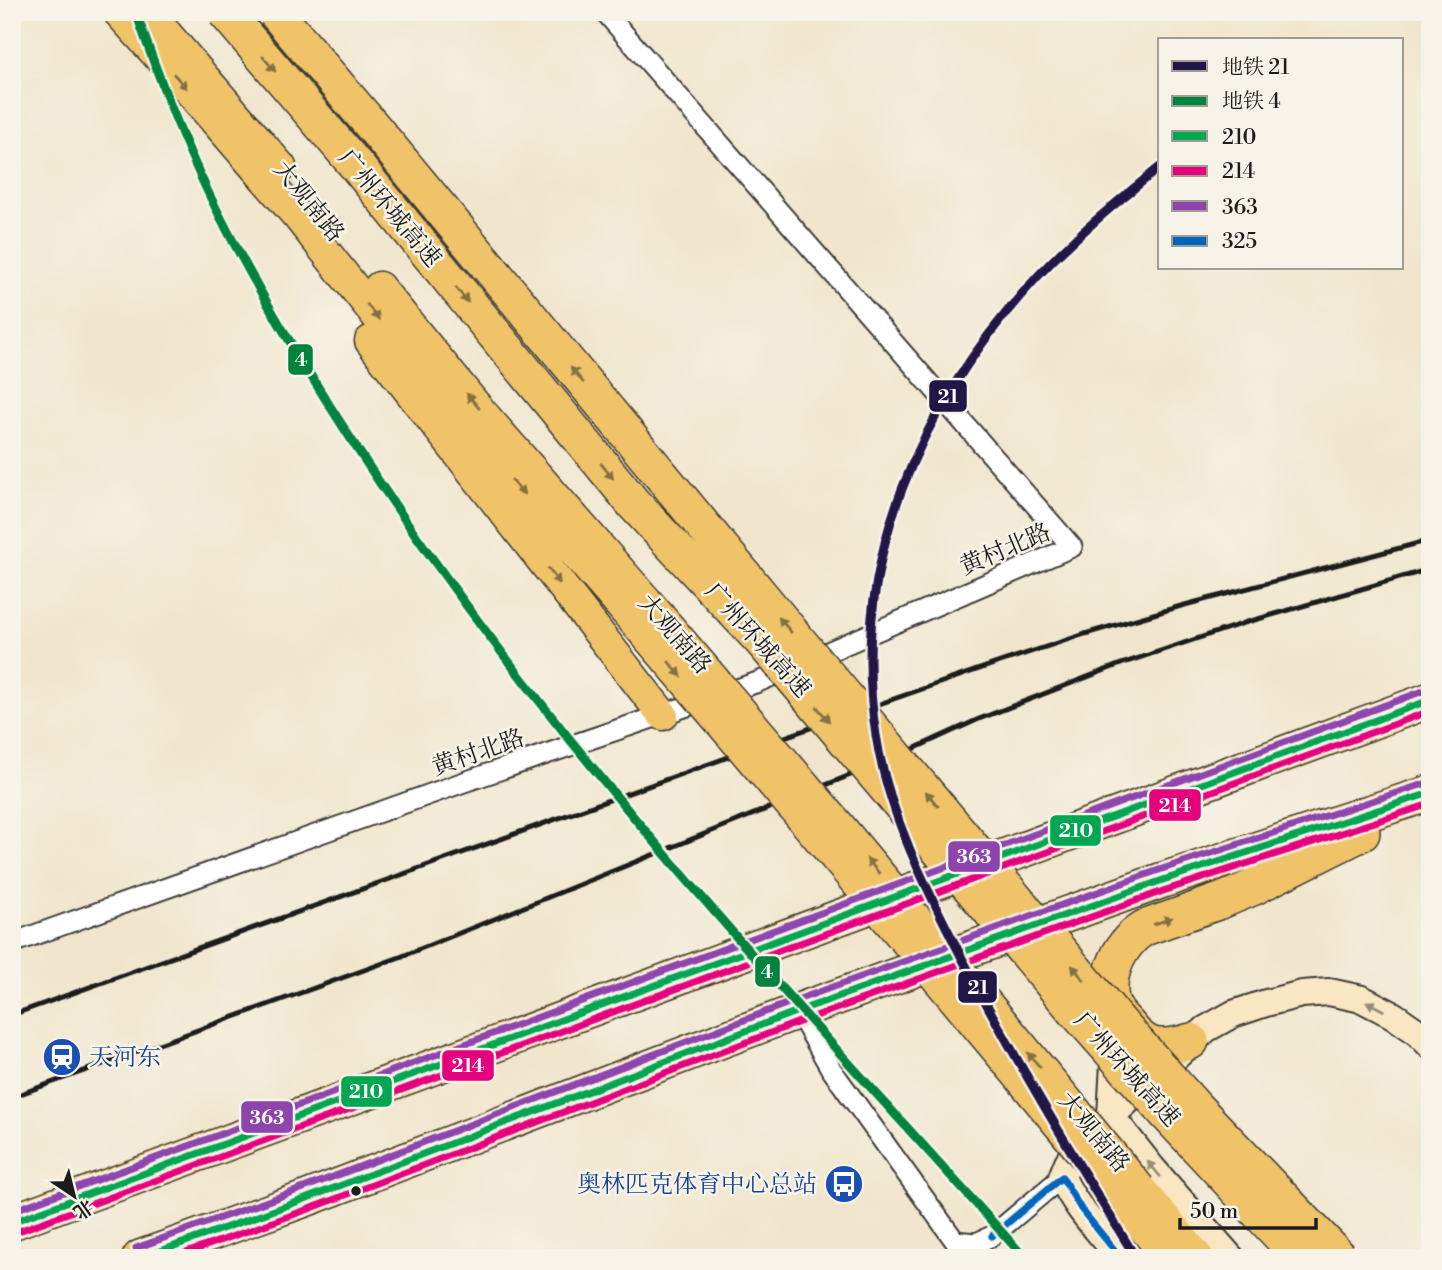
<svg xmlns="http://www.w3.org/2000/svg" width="1442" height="1270" viewBox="0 0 1442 1270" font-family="'Libre Bodoni','Noto Serif SC',serif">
	<rect width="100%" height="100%" fill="#f7f3e8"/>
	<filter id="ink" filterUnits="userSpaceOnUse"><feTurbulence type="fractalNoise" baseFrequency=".0143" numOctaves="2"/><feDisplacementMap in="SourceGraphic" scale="14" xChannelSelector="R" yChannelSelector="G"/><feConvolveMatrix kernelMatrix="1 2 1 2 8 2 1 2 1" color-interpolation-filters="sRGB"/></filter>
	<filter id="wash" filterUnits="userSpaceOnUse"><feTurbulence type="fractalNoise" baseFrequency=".00686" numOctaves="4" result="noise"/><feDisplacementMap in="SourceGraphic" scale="28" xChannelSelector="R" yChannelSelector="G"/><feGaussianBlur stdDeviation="1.57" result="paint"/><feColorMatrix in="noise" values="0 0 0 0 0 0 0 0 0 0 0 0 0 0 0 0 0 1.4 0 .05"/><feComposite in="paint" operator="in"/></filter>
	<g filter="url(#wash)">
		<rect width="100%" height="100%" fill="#f1e6cd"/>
	</g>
	<g filter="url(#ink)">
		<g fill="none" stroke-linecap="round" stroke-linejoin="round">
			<g stroke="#3c3a37" stroke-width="23">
				<path id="street" d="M12 943 464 782 758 682 1072 547 605 12
					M798 1011 831 1069 955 1241 976 1243 992 1236 1062 1177"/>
			</g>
			<g stroke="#3c3a37" stroke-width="30">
				<path id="secondary" d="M1115 1045 1111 1116 1152 1168 1231 1258
					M1121 1258C1100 1232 1075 1208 1062 1177L1068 1162 1083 1142 1206 1029 1233 1014 1266 1003 1302 994 1329 992 1362 999 1393 1015 1416 1031 1430 1045"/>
			</g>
			<g stroke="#3c3a37" stroke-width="33">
				<path id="primary" d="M118 12 184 85 298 217 459 420 630 617
					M148 12 281 167
					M379 287 479 409 647 601
					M370 341 663 715
					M1140 1188 1199 1258
					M1122 1202 1168 1258"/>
			</g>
			<g stroke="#3c3a37" stroke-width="38">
				<path id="highway" d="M1191 1041C1178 1045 1166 1048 1153 1045 1143 1042 1134 1033 1128 1025 1122 1019 1115 1012 1112 1003 1104 975 1121 942 1144 928L1223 900 1252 888 1362 833
					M12 1222 1430 700
					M140 1258 305 1199 798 1011 1163 880 1430 793"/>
			</g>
			<use href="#street" stroke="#fff" stroke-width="19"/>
			<use href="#secondary" stroke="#f9e7c3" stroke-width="26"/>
			<use href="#primary" stroke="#f0c369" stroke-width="30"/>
			<use href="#highway" stroke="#f0c369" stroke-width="35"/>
			<path stroke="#1c1c1c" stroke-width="5" d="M12 1015 759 746 991 665 1085 634 1181 606 1430 540
				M12 1097 400 957 900 755 979 719 1121 664 1244 623 1430 569"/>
			<g stroke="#3c3a37" stroke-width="33" stroke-linecap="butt">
				<path id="primary-bridge" d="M647 601 840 826 1140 1188
					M630 617C796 811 961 1005 1122 1202"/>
			</g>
			<g stroke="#3c3a37" stroke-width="38" stroke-linecap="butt">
				<path id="highway-bridge" d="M225 12 355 164 634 504 761 640 1077 1013 1164 1111 1301 1258
					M275 12 373 127 796 638 1125 1029 1195 1107 1340 1258"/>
			</g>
			<use href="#primary-bridge" stroke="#f0c369" stroke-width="30"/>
			<use href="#highway-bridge" stroke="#f0c369" stroke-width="35"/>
			<g stroke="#f7f3e8" stroke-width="12">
				<path id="bus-1" d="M12 1222 1430 700
					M141 1258 305 1199 798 1011 1163 880 1430 793"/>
			</g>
			<g stroke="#f7f3e8" stroke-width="12">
				<path id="bus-2" d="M16 1232 1430 711
					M172 1258 309 1209 802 1021 1166 890 1430 804"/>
			</g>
			<g stroke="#f7f3e8" stroke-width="12">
				<path id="bus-3" d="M12 1211 1426 690
					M136 1248 301 1189 794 1001 1159 870 1427 783"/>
			</g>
			<g stroke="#f7f3e8" stroke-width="12">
				<path id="bus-4" d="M992 1236 1062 1177 1081 1209 1121 1258"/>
			</g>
			<use href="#bus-1" stroke="#00a651" stroke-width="7"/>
			<use href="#bus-2" stroke="#e5007d" stroke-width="7"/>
			<use href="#bus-3" stroke="#8e44ad" stroke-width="7"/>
			<use href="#bus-4" stroke="#0065bd" stroke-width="7"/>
			<g stroke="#f7f3e8" stroke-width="14">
				<path id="metro-1" d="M1136 1258C1075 1159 1015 1060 962 958 926 888 888 814 876 735 848 560 921 403 1038 276 1075 236 1118 201 1160 167"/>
			</g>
			<g stroke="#f7f3e8" stroke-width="14">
				<path id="metro-2" d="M136 12C157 73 180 134 208 192 252 283 305 368 360 453 551 745 792 999 1025 1258"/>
			</g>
			<use href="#metro-1" stroke="#201747" stroke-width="9"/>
			<use href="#metro-2" stroke="#00843d" stroke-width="9"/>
		</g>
		<defs><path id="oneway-solid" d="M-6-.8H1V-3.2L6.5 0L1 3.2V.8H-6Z" transform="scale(1.75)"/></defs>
		<g fill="#867042">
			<use href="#oneway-solid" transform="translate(269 64) rotate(50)"/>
			<use href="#oneway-solid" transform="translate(180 81) rotate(48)"/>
			<use href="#oneway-solid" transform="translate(462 295) rotate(51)"/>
			<use href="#oneway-solid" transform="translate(373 312) rotate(52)"/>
			<use href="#oneway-solid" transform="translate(577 375) rotate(-130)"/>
			<use href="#oneway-solid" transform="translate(473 401) rotate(-130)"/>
			<use href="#oneway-solid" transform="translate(607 471) rotate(51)"/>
			<use href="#oneway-solid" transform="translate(518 487) rotate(49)"/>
			<use href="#oneway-solid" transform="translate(554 576) rotate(52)"/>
			<use href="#oneway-solid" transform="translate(785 625) rotate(-130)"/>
			<use href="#oneway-solid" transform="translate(675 669) rotate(49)"/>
			<use href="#oneway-solid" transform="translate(823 714) rotate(50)"/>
			<use href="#oneway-solid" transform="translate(932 799) rotate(-130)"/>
			<use href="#oneway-solid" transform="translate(873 866) rotate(-130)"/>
			<use href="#oneway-solid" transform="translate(1163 921) rotate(-20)"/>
			<use href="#oneway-solid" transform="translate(1078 973) rotate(-130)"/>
			<use href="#oneway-solid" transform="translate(1034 1060) rotate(-130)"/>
		</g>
		<g fill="#968c78">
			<use href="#oneway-solid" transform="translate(1375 1006) rotate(-152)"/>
			<use href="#oneway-solid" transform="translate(1154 1169) rotate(-130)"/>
		</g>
	</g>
	<defs>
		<g id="station-disc" transform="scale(2.0125)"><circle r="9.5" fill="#1a4fb4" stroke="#f7f3e8"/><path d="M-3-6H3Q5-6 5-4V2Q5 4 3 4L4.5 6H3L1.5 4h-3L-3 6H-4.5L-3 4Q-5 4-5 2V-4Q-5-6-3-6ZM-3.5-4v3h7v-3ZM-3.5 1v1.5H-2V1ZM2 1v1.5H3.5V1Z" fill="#fff"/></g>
		<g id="bus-disc" transform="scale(2.0125)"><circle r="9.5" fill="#1a4fb4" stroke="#f7f3e8"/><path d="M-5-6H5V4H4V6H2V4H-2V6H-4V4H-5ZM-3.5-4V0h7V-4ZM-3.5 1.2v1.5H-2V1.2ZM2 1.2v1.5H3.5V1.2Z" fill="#fff"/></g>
	</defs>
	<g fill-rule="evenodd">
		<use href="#station-disc" x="62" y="1057"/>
		<use href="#bus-disc" x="844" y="1184"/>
	</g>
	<circle fill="#1c1c1c" stroke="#f7f3e8" stroke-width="2.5" cx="356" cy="1191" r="6"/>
	<g text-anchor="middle" stroke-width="5" stroke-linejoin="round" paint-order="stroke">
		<g font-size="24" fill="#1c1c1c" stroke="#f7f3e8">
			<text transform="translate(309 201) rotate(51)" y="8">大观南路</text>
			<text transform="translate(390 208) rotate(50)" y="8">广州环城高速</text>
			<text transform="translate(1005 549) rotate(-23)" y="8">黄村北路</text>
			<text transform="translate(675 634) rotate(49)" y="8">大观南路</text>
			<text transform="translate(758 640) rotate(48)" y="8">广州环城高速</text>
			<text transform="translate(478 752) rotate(-19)" y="8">黄村北路</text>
			<text transform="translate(1127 1069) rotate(48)" y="8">广州环城高速</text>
			<text transform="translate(1094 1132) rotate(50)" y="8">大观南路</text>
		</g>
		<g font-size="24" fill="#164399" stroke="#f7f3e8" text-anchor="start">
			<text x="89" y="1065">天河东</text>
			<text x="817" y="1192" text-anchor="end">奥林匹克体育中心总站</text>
		</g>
	</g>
	<g stroke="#f7f3e8" stroke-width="2.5">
		<rect x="287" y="343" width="27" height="33" rx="7" fill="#00843d"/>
		<rect x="928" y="379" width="40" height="34" rx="7" fill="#201747"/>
		<rect x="1148" y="788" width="54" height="34" rx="7" fill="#e5007d"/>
		<rect x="1049" y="814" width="53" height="33" rx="7" fill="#00a651"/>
		<rect x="947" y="840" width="54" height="33" rx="7" fill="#8e44ad"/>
		<rect x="754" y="955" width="27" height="33" rx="7" fill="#00843d"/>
		<rect x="957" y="970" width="41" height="34" rx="7" fill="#201747"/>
		<rect x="441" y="1049" width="54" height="33" rx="7" fill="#e5007d"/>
		<rect x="340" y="1075" width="53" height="33" rx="7" fill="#00a651"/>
		<rect x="240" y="1100" width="54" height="34" rx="7" fill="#8e44ad"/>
	</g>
	<g font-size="19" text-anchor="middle" font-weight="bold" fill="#fff">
		<text x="301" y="366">4</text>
		<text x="948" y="403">21</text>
		<text x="1175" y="812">214</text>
		<text x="1076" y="837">210</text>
		<text x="974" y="863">363</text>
		<text x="767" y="978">4</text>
		<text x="978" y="994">21</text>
		<text x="468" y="1072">214</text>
		<text x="366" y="1098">210</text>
		<text x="267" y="1124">363</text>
	</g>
	<rect width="1442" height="1270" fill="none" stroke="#f7f3e8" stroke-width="42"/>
	<rect x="1158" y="38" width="245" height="231" fill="#f7f3e8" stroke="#9f9d96" stroke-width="2"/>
	<rect x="1172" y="61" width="35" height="10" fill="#201747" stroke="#9f9d96" stroke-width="2"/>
	<text x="1222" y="74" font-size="21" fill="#1c1c1c">地铁 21</text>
	<rect x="1172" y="96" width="35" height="10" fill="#00843d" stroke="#9f9d96" stroke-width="2"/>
	<text x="1222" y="108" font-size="21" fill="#1c1c1c">地铁 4</text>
	<rect x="1172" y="131" width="35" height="10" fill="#00a651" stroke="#9f9d96" stroke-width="2"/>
	<text x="1222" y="144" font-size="21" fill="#1c1c1c">210</text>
	<rect x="1172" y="166" width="35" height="10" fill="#e5007d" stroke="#9f9d96" stroke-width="2"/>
	<text x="1222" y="178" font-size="21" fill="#1c1c1c">214</text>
	<rect x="1172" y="201" width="35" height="10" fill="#8e44ad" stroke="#9f9d96" stroke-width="2"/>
	<text x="1222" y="214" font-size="21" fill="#1c1c1c">363</text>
	<rect x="1172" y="236" width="35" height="10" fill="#0065bd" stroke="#9f9d96" stroke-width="2"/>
	<text x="1222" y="248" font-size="21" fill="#1c1c1c">325</text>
	<g transform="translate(74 1196) rotate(145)" stroke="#f7f3e8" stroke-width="5" paint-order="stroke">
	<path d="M0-5L12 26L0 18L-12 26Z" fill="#1c1c1c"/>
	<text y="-10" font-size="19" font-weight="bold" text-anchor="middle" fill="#1c1c1c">北</text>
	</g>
	<path d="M1180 1218v10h136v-10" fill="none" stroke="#1c1c1c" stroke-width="3.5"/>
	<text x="1190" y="1218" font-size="21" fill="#1c1c1c" stroke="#f7f3e8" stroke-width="5" paint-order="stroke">50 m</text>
</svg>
